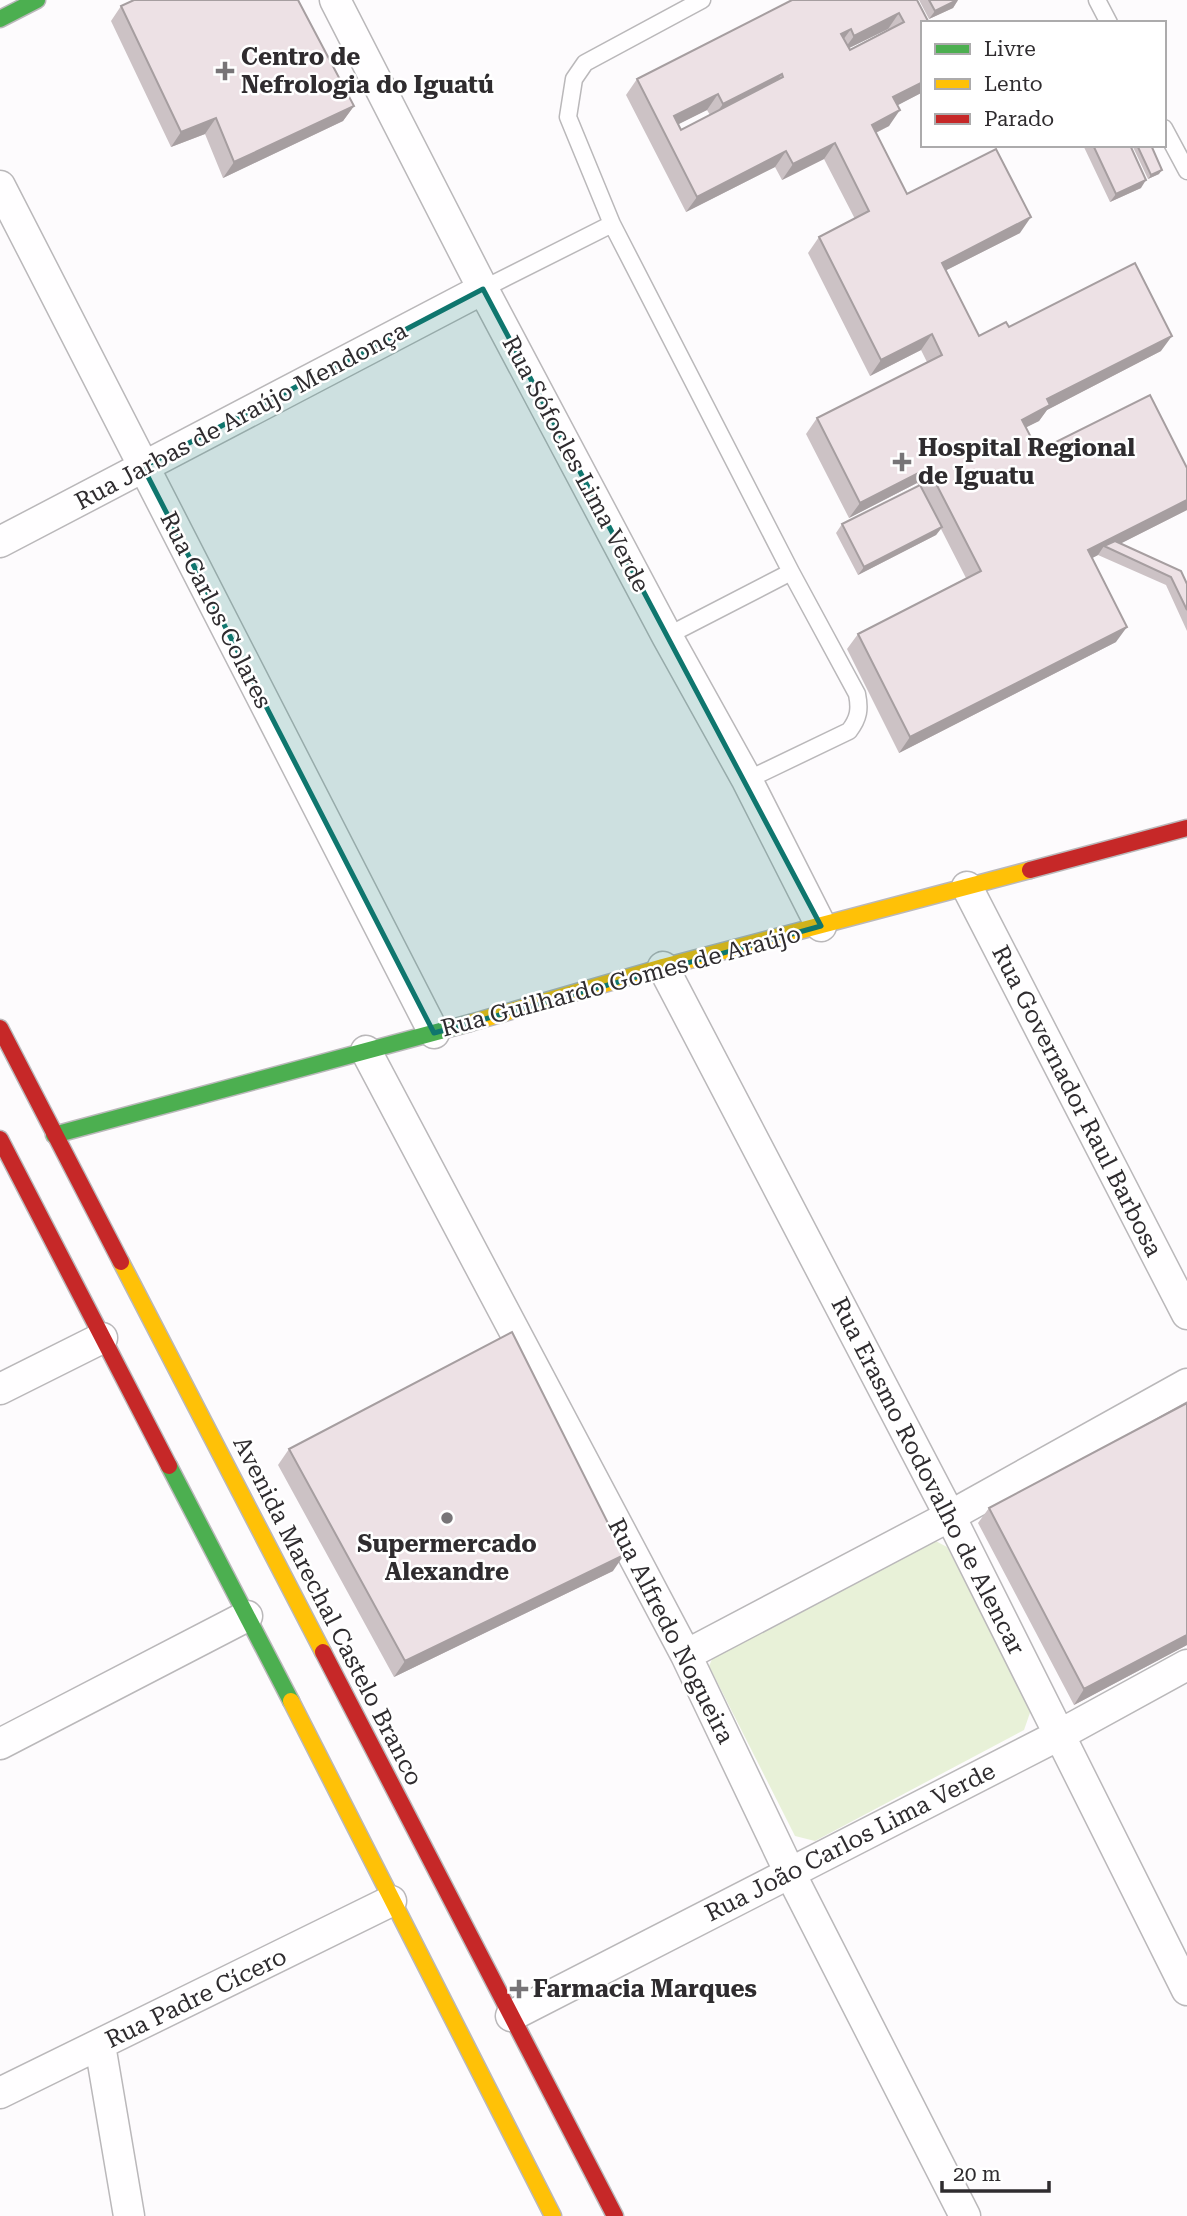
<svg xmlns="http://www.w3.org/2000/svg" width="1187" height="2216" viewBox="0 0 1187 2216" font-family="'Roboto Serif',serif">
	<rect width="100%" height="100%" fill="#fdfbfd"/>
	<path fill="#e8f1d8" d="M930 1538 947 1547 1032 1707 1024 1730 815 1841 795 1836 709 1666 714 1655Z"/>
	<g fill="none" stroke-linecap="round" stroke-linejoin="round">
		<g stroke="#bab8ba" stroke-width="19">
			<path id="lane" d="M702 0 585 63 574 79 568 117 612 224 791 572 857 694C860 709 859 718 849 731L747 780
				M1097 0 1109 23
				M1164 128 1187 171
				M483 289 612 224
				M667 636 791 572"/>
		</g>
		<g stroke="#bab8ba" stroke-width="33">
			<path id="street" d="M335 0 483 289 667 636 747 780 821 926
				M0 186 434 1033
				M0 542 483 289
				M967 887 1187 1314
				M663 967 950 1516 1187 1990
				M366 1051 686 1655 790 1873 965 2216
				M0 1389 102 1338
				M686 1655 950 1516 1187 1384
				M0 1744 247 1616
				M511 2016 1061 1734 1187 1665
				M100 2045 129 2216
				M0 2093 391 1901"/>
		</g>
		<g stroke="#bab8ba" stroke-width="19">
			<path id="fast" d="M0 19 37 0
				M54 1135 470 1023
				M169 1466 291 1701"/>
		</g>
		<g stroke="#bab8ba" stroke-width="19">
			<path id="slow" d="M470 1023 663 967 1030 870
				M121 1262 323 1652
				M291 1701 553 2216"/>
		</g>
		<g stroke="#bab8ba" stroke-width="19">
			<path id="jam" d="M1030 870 1187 828
				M0 1028 121 1262
				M0 1139 169 1466
				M323 1652 615 2216"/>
		</g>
		<use href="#lane" stroke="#fffeff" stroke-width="16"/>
		<use href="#street" stroke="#fffeff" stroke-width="30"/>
		<use href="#fast" stroke="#4caf50" stroke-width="16"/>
		<use href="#slow" stroke="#ffc107" stroke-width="16"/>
		<use href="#jam" stroke="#c62828" stroke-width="16"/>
	</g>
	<path fill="#ccc2c5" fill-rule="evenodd" d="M917 0 923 23V92L897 105 889 126 876 133 907 194 1020 233 946 270 979 336 1009 327 1161 351 1047 410 1039 421 1026 427 1038 451 1187 468V510L1121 543 1187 584V631L1166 585 1098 555 1092 558 1116 642 899 753 847 649 858 634 966 578 941 529 936 535 858 575 836 533 842 524 919 486 917 483 849 518 806 434 817 418 927 362 921 350 870 376 808 253 819 237 855 219 824 159 782 180 775 167 686 212 626 95 637 79ZM888 29 889 30 850 50 849 48ZM707 110 710 115 681 130 678 124Z
		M919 0H958L953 8 929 19Z
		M121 6 354 106 343 121 223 178 205 134 171 147 111 21Z
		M1083 145H1130L1141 188 1110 202Z
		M1132 145H1151L1159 174 1148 179Z
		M289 1449 613 1571 394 1677 278 1465Z
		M989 1508 1187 1645 1074 1705 978 1523Z"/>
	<path fill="#a69ea0" d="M958 0 953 8 929 19 935 11Z
		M899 13 888 29 843 51 854 36Z
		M851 29 840 44 841 34Z
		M782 74 771 90 712 119 723 104Z
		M923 82V92L883 113 893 97Z
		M718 94 707 110 663 132 674 116Z
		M354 106 343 121 223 178 234 162Z
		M900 110 889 126 861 140 872 125Z
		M216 118 205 134 171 147 181 132Z
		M835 143 824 159 782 180 793 164Z
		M786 151 775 167 686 212 697 197Z
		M1162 170 1159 174 1148 179 1151 175Z
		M1146 180 1141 188 1110 202 1116 194Z
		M1031 217 1020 233 931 278 942 263Z
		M932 334 921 350 870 376 881 360Z
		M1172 336 1161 351 1047 410 1039 421 1011 435 1022 420 1047 399Z
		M928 468 917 483 849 518 860 503Z
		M1187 500V510L1110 549 1104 546 1098 555 1077 566 1088 550Z
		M942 527 936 535 858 575 864 567Z
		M1127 627 1116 642 899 753 910 737Z
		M624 1555 613 1571 394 1677 405 1661Z
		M1187 1635V1645L1074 1705 1084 1689Z"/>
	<path fill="#ede1e5" stroke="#a69ea0" stroke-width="2" fill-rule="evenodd" d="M134 0H298L354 106 234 162 216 118 181 132 121 6Z
		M792 0H917L929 23H923V82L893 97 900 110 872 125 907 194 996 149 1031 217 942 263 979 336 1006 322 1009 327 1135 263 1172 336 1047 399 1050 405 1022 420 1038 451 1150 395 1187 468V500L1088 550 1127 627 910 737 858 634 981 571 928 468 860 503 817 418 942 355 932 334 881 360 819 237 869 211 835 143 793 164 786 151 697 197 637 79ZM899 13 904 22 850 50 841 34 851 29 854 36ZM782 74 783 77 681 130 674 116 718 94 723 104Z
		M929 0H957L935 11Z
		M1093 145H1130L1146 180 1116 194Z
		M1137 145H1151L1162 170 1151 175Z
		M920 485 942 527 864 567 842 524Z
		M1115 541 1181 571 1187 584V610L1171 577 1104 546Z
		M512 1332 624 1555 405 1661 289 1449Z
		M1187 1403V1635L1084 1689 989 1508Z"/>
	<path fill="#0f766e" fill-opacity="0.2" stroke="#0f766e" stroke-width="5" stroke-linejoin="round" d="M483 289 821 926 434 1033 143 467Z"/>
	<g fill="#777477" stroke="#fff" stroke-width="2.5">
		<path d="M221.5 60.5h7v7h7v7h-7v7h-7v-7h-7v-7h7z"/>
		<path d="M898.5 451.5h7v7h7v7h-7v7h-7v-7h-7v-7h7z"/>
		<circle cx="447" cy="1518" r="7"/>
		<path d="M515.5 1978.5h7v7h7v7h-7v7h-7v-7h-7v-7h7z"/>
	</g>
	<g text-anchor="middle" stroke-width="5" stroke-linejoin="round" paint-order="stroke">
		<g font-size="24" font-weight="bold" fill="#2f2c2f" stroke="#fff" text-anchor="start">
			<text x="241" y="65">Centro de<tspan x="241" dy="28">Nefrologia do Iguatú</tspan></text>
			<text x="918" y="456">Hospital Regional<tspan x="918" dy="28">de Iguatu</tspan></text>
			<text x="447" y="1552" text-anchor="middle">Supermercado<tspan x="447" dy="28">Alexandre</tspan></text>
			<text x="533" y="1997">Farmacia Marques</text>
		</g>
		<g font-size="24" fill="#2f2c2f" stroke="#fff">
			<text transform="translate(241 416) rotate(-28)" y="8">Rua Jarbas de Araújo Mendonça</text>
			<text transform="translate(576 464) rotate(62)" y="8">Rua Sófocles Lima Verde</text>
			<text transform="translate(216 610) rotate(63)" y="8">Rua Carlos Colares</text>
			<text transform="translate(621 981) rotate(-15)" y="8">Rua Guilhardo Gomes de Araújo</text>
			<text transform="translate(1077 1101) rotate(63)" y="8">Rua Governador Raul Barbosa</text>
			<text transform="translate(928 1476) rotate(63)" y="8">Rua Erasmo Rodovalho de Alencar</text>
			<text transform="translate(328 1611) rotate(63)" y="8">Avenida Marechal Castelo Branco</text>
			<text transform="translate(671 1631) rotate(63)" y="8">Rua Alfredo Nogueira</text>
			<text transform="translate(850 1842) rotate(-27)" y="8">Rua João Carlos Lima Verde</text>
			<text transform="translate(196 1998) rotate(-26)" y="8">Rua Padre Cícero</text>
		</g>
	</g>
	<rect x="921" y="21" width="245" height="126" fill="#ffffff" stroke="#acabac" stroke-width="2"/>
	<rect x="935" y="44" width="35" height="10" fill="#4caf50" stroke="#acabac" stroke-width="2"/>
	<text x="984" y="56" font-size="21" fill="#2f2c2f">Livre</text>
	<rect x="935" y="79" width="35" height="10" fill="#ffc107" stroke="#acabac" stroke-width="2"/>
	<text x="984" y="91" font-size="21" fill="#2f2c2f">Lento</text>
	<rect x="935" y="114" width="35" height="10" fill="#c62828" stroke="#acabac" stroke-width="2"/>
	<text x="984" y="126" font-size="21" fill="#2f2c2f">Parado</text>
	<path d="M942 2181v10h107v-10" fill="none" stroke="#2f2c2f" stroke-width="3.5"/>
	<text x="953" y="2181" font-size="21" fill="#2f2c2f" stroke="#ffffff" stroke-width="5" paint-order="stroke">20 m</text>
</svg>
